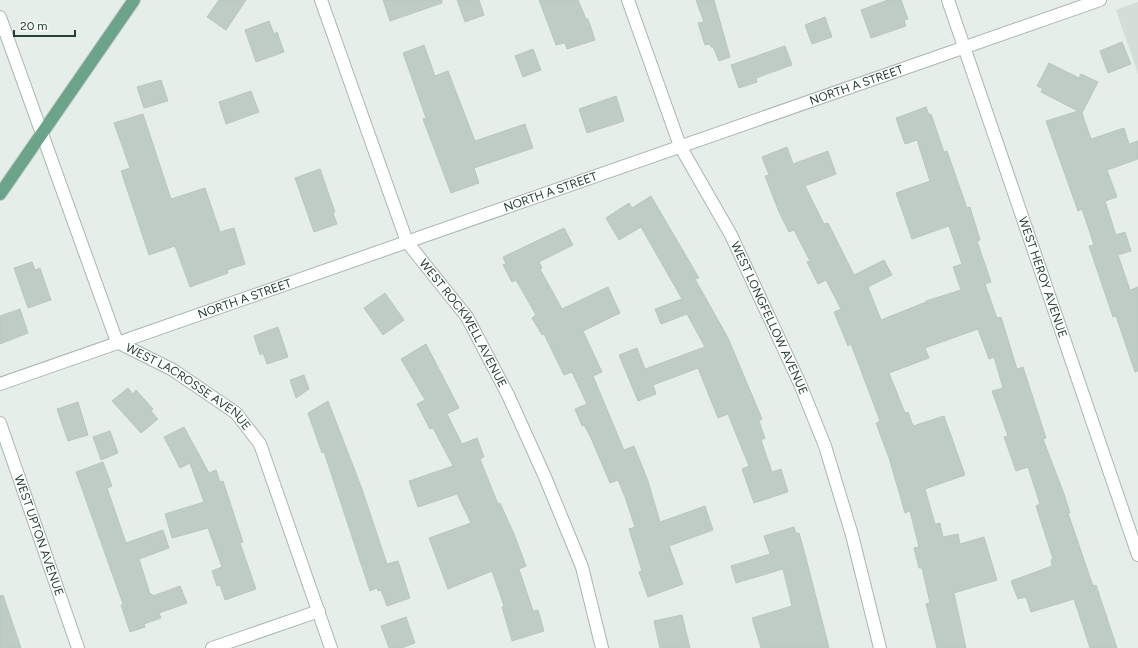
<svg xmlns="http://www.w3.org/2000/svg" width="1138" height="648" viewBox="0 0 1138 648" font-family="Figtree,sans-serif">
	<rect width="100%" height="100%" fill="#e6eee9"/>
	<path fill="#d4ded8" d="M1138 2V74L1116 10Z"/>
	<path fill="#beccc4" stroke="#b8c8be" d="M219 0H246L226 30 207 17Z
		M383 0H442V3L390 21Z
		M457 0H479L484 15 465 22Z
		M539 0H578L586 19H588L595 40 567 49 565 43 556 45Z
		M696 0H714L730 57 719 61 713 47H711L710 44 705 45 698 23 704 22Z
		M888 0H901L908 19 904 20 906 26 871 38 861 10Z
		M825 17 832 37 812 44 805 25Z
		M269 21 274 34 277 32 284 52 256 62 245 30Z
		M1122 42 1131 64 1108 73 1100 51Z
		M424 45 435 76 448 71 475 141 525 124 533 148 474 168 479 183 451 193 423 119 426 118 403 53Z
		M785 46 792 65 756 78 757 82 739 88 731 65Z
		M533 49 541 70 523 77 515 56Z
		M1049 63 1079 78 1081 74 1098 82 1082 113 1091 139 1124 128 1129 144 1138 141V159L1107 170 1117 197 1105 201 1116 235 1125 232 1131 251 1118 255 1130 290 1138 287V371L1135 372 1116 316 1113 317 1089 246 1094 245 1082 209 1078 211 1046 121 1078 111 1041 92 1043 89 1037 86Z
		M161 80 168 101 144 108 137 87Z
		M251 91 259 112 226 124 219 102Z
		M616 96 624 121 587 133 579 109Z
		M926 107 929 115 931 114 944 152 947 151 967 208 970 207 980 240 977 241 991 282 985 284 997 318 1001 317 1017 369 1023 367 1046 438 1043 439 1064 494 1070 513H1068L1093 586 1096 585 1117 648H1090L1074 599 1031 612 1026 597 1018 599 1011 581 1052 566 1051 560 1053 559 1036 506 1040 504 1028 467 1016 471 1004 437 1008 436 992 391 1003 388 994 357 989 359 978 329 925 348 929 358 889 373 905 413 908 412 913 426 944 416 965 475 925 489 935 524 940 523 943 537 958 534 960 544 984 537 997 580 954 593 966 648H937L926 604 930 603 922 568H919L914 548 919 547 910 511 905 513 889 458 876 423 880 421 851 344 848 346 834 312 841 309 826 280 818 284 807 262 810 261 794 230 789 232 779 212 765 176 769 175 762 157 787 147 793 164 828 151 836 174 805 186 824 224 828 223 854 275 884 260 892 275 868 287 881 320 926 302V301L961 290 953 267 962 264 949 226 912 239 896 193 930 181 917 140 905 144 896 118Z
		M143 114 171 199 205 188 220 232 234 228 245 264 227 270 228 273 190 287 175 246 149 255 121 171 130 168 114 123Z
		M320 169 335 212 333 213 337 224 314 232 295 178Z
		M651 196 699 278 695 279 728 338 762 419 759 421 765 438 761 440 772 472 781 469 788 492 754 503 742 469 749 466 728 414 718 418 698 368 653 385 656 394 638 401 619 355 637 348 645 369 705 347 687 314 661 324 655 309 682 299 641 227 619 240 606 218 629 203 632 208Z
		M564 228 573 245 539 262 542 268 540 269 562 309 608 287 620 313 583 331 602 372 593 376 624 450 634 446 648 481 660 522 705 506 713 530 669 546 683 584 648 597 639 572 642 571 629 529 635 527 625 497 618 480 610 483 591 438 584 425 582 426 575 409 587 404 572 372 564 375 544 334 542 335 532 318 536 315 516 280 512 282 503 265 506 264 503 257Z
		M32 262 35 270 40 268 51 300 28 308 14 268Z
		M385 293 404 320 383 335 364 308Z
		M20 309 28 333 0 344V316Z
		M278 327 288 357 267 364 263 353 260 355 254 336Z
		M426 344 459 408 447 414 462 444 477 438 484 457 480 459 498 504 500 503 514 534 526 566 519 569 533 611 538 610 544 631 512 641 502 607 504 606 492 571 448 589 429 538 471 523 457 494 418 507 409 481 453 466 433 428 430 429 417 404 425 400 401 359Z
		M304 375 309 389 296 398 290 380Z
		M128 388 133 394 136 390 153 409 151 411 158 419 141 433 112 401Z
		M328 401 362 489 387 564 398 561 410 598 387 606 381 590 378 591 377 588 370 591 324 452 322 453 308 413Z
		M78 402 88 435 68 441 57 409Z
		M184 427 209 473 216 470 220 482 223 481 243 542 240 543 256 589 225 600 220 585 217 586 212 571 222 567 208 528 172 538 165 514 204 502 190 463 180 468 164 437Z
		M110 431 118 453 101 460 93 437Z
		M103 462 112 486 107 488 126 543 163 530 169 548 139 559 150 594H152L153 596 180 586 187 603 159 613 161 618 144 624 145 627 130 632 121 605 123 604 76 472Z
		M794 527 796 533H799L806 558 829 648H761L752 618 792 606 783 569 736 583 731 566 770 554 764 536Z
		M3 595 21 648H0V596Z
		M682 615 690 648H660L654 621Z
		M406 617 415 643 401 648H389L381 626Z"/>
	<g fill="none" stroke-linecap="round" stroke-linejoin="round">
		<g stroke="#a8b7af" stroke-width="14">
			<g id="minor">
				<path id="s1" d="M321 0 407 242 467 317 508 395 545 477 582 567 602 648"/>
				<path id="s2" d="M628 0 680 146 731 235 800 384 825 446 852 535 880 648"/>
				<path id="s3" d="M948 0 1138 555"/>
				<path id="s4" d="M0 17 117 342 173 370 236 413 260 444 331 648"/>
				<path id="s5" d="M0 384 1100 0"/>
				<path id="s6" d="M0 423 78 648"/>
				<path d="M212 648 319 611"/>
			</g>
		</g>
		<g stroke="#c2cac6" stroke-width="14">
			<path id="major" d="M0 194 134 0"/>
		</g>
		<use href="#minor" stroke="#fff" stroke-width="12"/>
		<use href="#major" stroke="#6ba38b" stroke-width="12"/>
	</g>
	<g text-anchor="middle" stroke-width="3" stroke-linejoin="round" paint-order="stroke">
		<g font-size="12" fill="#244134" stroke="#f6fbf8">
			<text dy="4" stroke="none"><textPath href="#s5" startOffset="907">NORTH A STREET</textPath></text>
			<text dy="4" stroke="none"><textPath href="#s5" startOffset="583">NORTH A STREET</textPath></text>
			<text dy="4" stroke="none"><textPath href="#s3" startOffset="293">WEST HEROY AVENUE</textPath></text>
			<text dy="4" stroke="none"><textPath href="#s5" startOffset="259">NORTH A STREET</textPath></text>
			<text dy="4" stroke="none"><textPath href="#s2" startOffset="349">WEST LONGFELLOW AVENUE</textPath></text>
			<text dy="4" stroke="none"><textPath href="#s1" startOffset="356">WEST ROCKWELL AVENUE</textPath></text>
			<text dy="4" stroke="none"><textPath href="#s4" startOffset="430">WEST LACROSSE AVENUE</textPath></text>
			<text dy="4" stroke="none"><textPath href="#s6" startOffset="119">WEST UPTON AVENUE</textPath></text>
		</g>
	</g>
	<path d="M14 30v6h61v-6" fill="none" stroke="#244134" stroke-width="2"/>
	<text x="20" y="30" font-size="12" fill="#244134" stroke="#f6fbf8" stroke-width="3" paint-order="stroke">20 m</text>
</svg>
